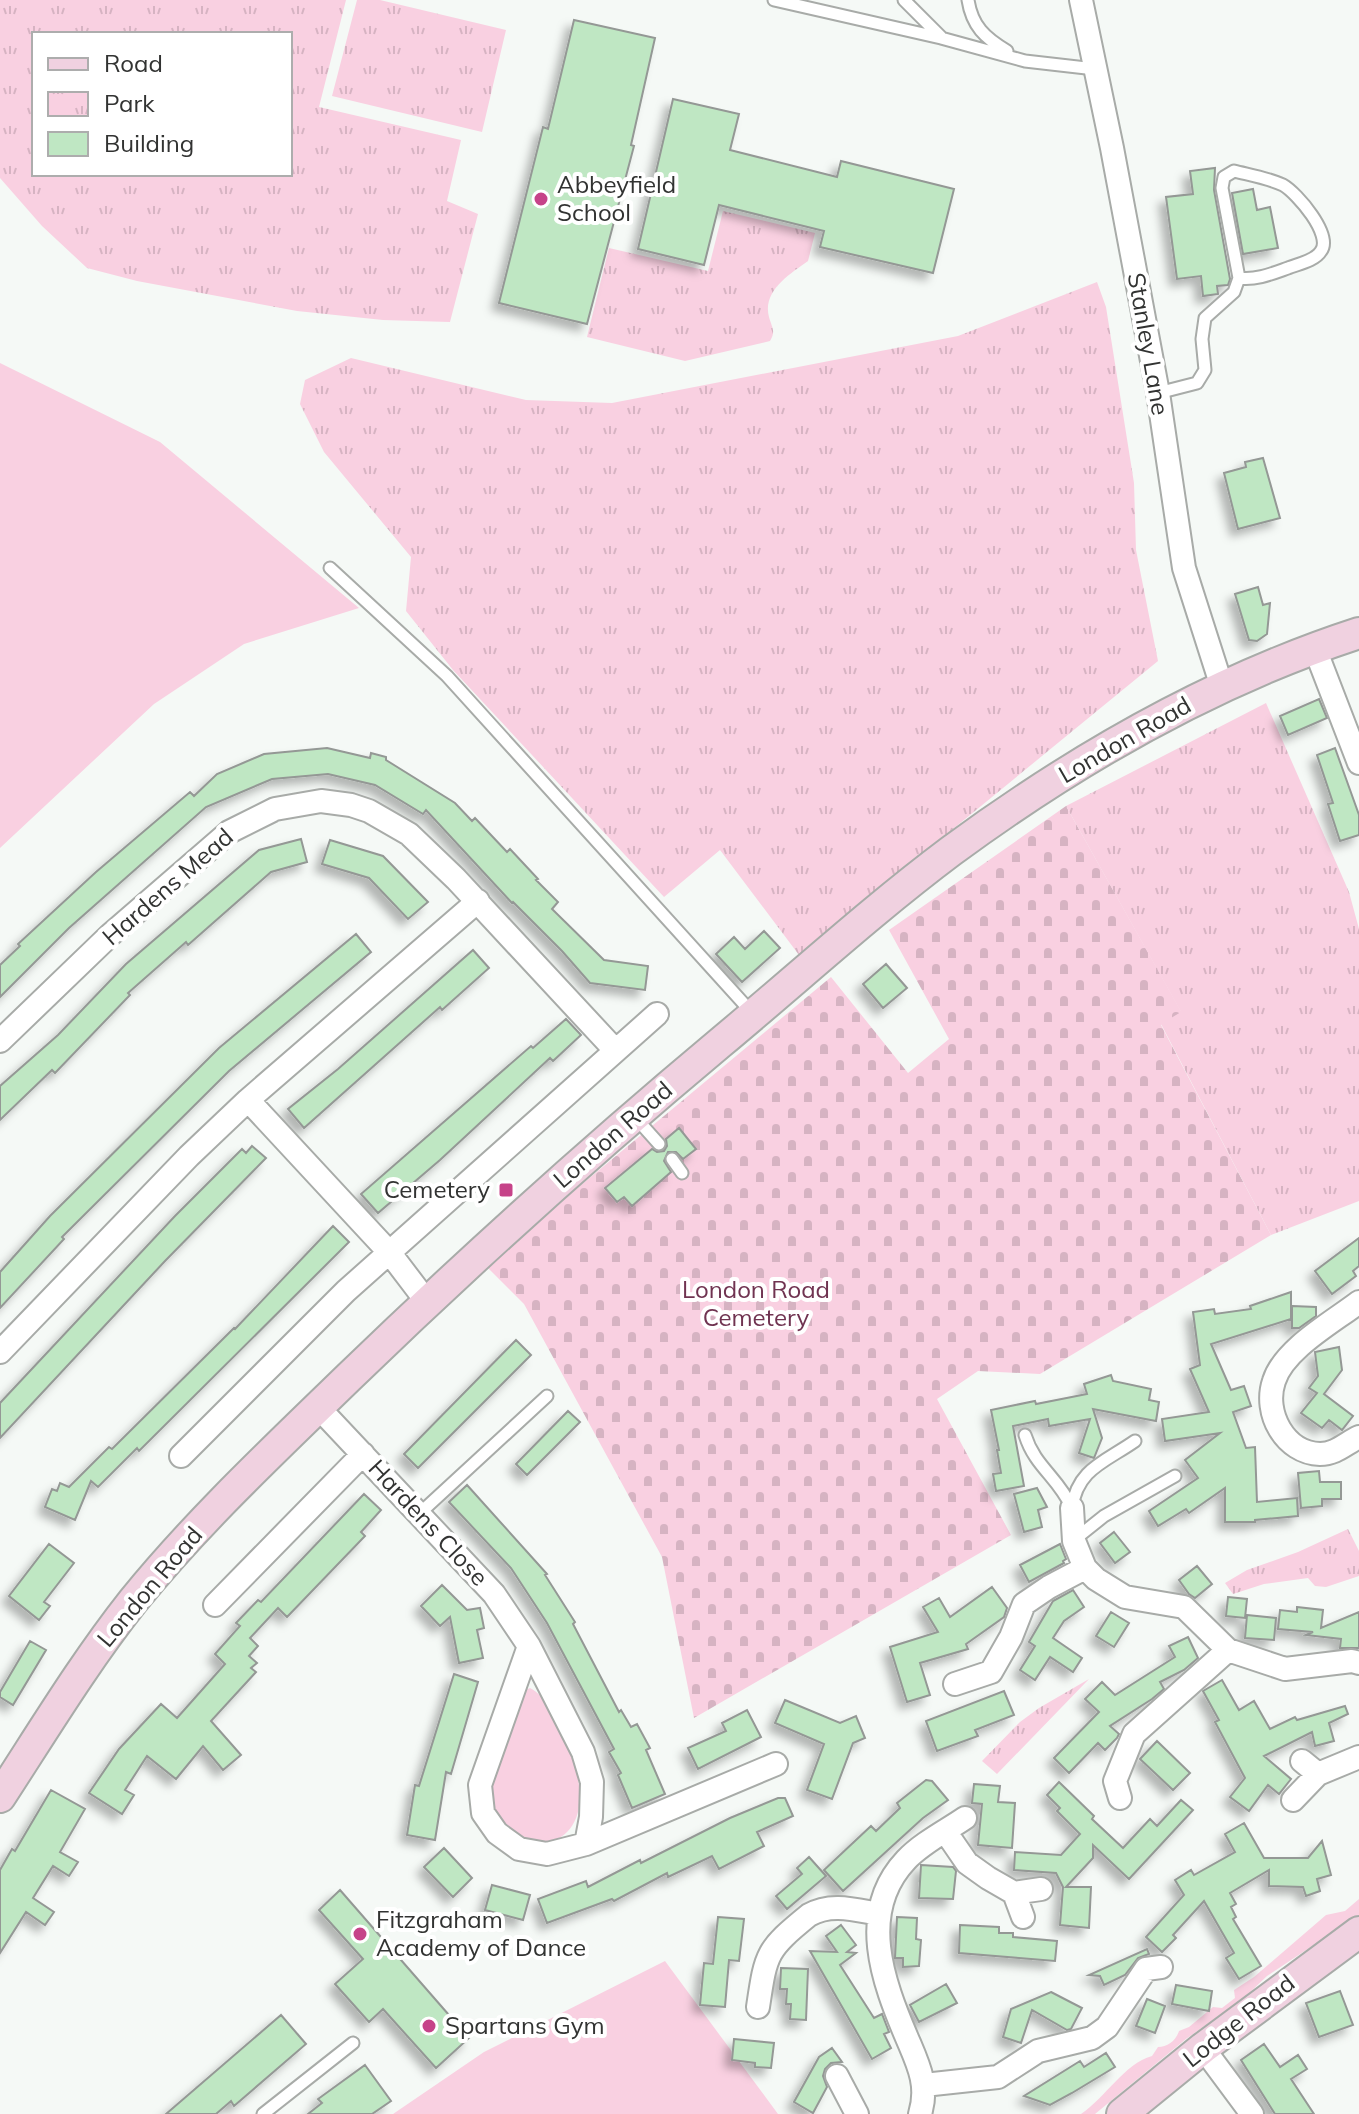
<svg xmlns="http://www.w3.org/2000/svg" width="1359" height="2114" viewBox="0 0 1359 2114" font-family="Mulish,sans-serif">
	<defs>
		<pattern id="cemetery-stones" width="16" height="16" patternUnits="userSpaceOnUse" patternTransform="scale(2)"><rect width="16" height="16" fill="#f9d0e1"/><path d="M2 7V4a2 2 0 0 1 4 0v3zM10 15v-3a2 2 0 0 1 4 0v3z" fill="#d6b3c2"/></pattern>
		<pattern id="park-tufts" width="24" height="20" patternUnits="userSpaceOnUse" patternTransform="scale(2)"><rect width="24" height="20" fill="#f9d0e1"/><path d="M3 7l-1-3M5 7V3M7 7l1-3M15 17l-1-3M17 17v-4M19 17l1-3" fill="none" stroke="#d6b3c2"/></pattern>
		<filter id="shadow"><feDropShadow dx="-7" dy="7" stdDeviation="4" flood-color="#0004"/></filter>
	</defs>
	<rect width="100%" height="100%" fill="#f5f9f6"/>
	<path fill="#f9d0e1" d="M0 363 160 442 359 608 244 644 154 704 0 848Z
		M530 1688C547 1697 553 1716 561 1733 628 1862 495 1873 489 1791L521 1692Z
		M1359 1899V1915L1267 1976 1244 1998 1186 2039 1095 2114H1081C1106 2097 1124 2064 1152 2056L1158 2047C1167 2047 1176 2041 1179 2031L1189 2027 1213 2007 1222 2008 1235 1998 1234 1990 1254 1977 1326 1915 1345 1911Z
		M665 1961 778 2114H393L484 2052Z"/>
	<path fill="url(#cemetery-stones)" d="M1066 806 1182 1013 1161 1025 1271 1235 1040 1374 978 1371 937 1399 1011 1535 694 1718 662 1557 524 1304 485 1265 831 977 908 1073 949 1039 889 930Z"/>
	<path fill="url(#park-tufts)" fill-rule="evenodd" d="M0 0H346L319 107 461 140 447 201 478 214 450 322 383 320 297 311 137 281 87 268 42 226 0 178ZM34 34H290V174H34Z
		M357 0H380L506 30 482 132 332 96Z
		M723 211 815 233 808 261C790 274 762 291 769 317 772 328 776 331 770 341L685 361 587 337 609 248 708 271Z
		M1097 282 1106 307 1134 483 1136 550 1158 661 799 955 720 850 664 897 453 670 406 611 411 557 324 452 300 404 305 380 351 358 526 400 612 403 958 336Z
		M1266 703 1349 892 1359 929V1201L1271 1235 1161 1024 1181 1012 1066 806Z
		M1348 1529 1359 1551V1576L1326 1587 1315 1586 1308 1578 1264 1584 1233 1594 1225 1583 1247 1570 1298 1552Z
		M1089 1679 997 1774 982 1761 1020 1722 1039 1708Z"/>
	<path fill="#bfe7c3" stroke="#949895" stroke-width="2" filter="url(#shadow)" d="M574 20 655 38 631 145 634 146 587 324 499 303 543 127 548 129Z
		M673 99 739 114 730 150 837 177 841 161 954 189 933 273 820 247 824 231 719 205 704 265 638 249Z
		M1215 168 1214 190 1230 279 1228 285 1217 286 1218 294 1203 296 1201 276 1177 279 1166 197 1193 194 1190 171Z
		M1253 189 1257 210 1270 207 1278 248 1243 254 1232 193Z
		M1263 458 1280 518 1238 529 1224 473 1246 467 1245 462Z
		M1258 587 1263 605 1270 603 1267 634 1257 641 1249 640 1235 594Z
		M1319 699 1327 718 1288 735 1280 716Z
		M327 748 370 758 371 753 386 757V760L455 803 472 821 475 818 507 852 510 849 538 879 536 880 558 902 552 909 604 960 648 966 645 990 590 983 562 951 513 902 512 903 426 810 423 814 375 785 328 774 272 779 206 807 69 928 0 997V965L20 946 18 944 96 872 190 792 194 796 217 774 264 754Z
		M1335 748 1359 815V835L1340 841 1328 804 1333 803 1317 755Z
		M301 839 307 862 271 872 188 945 186 942 128 993 130 995 55 1073 52 1070 0 1120V1086L58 1035 126 964 259 850Z
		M330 840 383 856 428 902 408 919 369 878 322 864Z
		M764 931 780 948 742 982 716 954 734 937 745 949Z
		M356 934 371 952 229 1071 62 1237 64 1239 0 1308V1272L50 1216 219 1048Z
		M473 950 489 968 442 1010 440 1007 304 1128 288 1109 338 1069Z
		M886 964 907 988 883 1008 863 984Z
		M566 1019 581 1035 553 1061 550 1058 440 1160 378 1213 361 1194 531 1046 533 1048Z
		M679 1128 696 1149 683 1159 676 1152H668L664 1161 671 1172 632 1206 624 1197 617 1202 605 1188 652 1149 657 1152 664 1151 667 1146 666 1139Z
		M252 1146 266 1158 165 1261 0 1438V1403L175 1216 242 1149 246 1153Z
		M333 1226 349 1242 139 1451 137 1448 98 1487 91 1481 75 1520 45 1507 52 1489 57 1491 60 1483 69 1487 109 1447 112 1449 234 1328 235 1329Z
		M1359 1238V1266L1353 1271 1356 1276 1332 1294 1315 1271Z
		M1291 1292V1319L1211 1344 1231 1390 1244 1386 1251 1406 1233 1412 1246 1448 1255 1447 1257 1502 1297 1498 1298 1516 1255 1520V1522H1225V1488L1189 1513 1186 1509 1158 1526 1149 1511 1198 1478 1185 1460 1220 1433 1165 1441 1162 1419 1209 1412 1190 1369 1200 1365 1193 1312 1214 1309 1215 1314 1251 1309 1250 1306Z
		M1292 1306 1316 1307V1316L1299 1328H1292Z
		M516 1340 531 1355 418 1468 404 1454Z
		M1339 1347 1342 1370 1324 1394 1353 1416 1342 1430 1329 1420 1322 1428 1301 1413 1317 1393 1309 1388 1318 1376 1315 1352Z
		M1111 1375 1113 1381 1151 1389 1149 1400 1159 1402 1156 1421 1093 1409 1102 1438 1094 1458 1079 1453 1090 1419 1049 1426 1048 1419 1013 1426 1024 1486 996 1491 993 1474 1001 1473 997 1450H999L991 1410 1035 1401 1036 1404 1087 1394 1084 1384Z
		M568 1411 580 1422 527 1475 516 1464Z
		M1319 1471 1320 1482H1341V1499H1322V1506L1301 1508 1298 1473Z
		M467 1485 547 1574 545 1575 575 1622 573 1624 619 1712 621 1710 631 1727 637 1724 650 1748 646 1750 665 1794 632 1808 618 1775 621 1773 609 1752 614 1749 547 1623 511 1568 449 1502Z
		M1037 1488 1047 1507 1038 1510 1042 1527 1024 1532 1014 1494Z
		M364 1494 381 1510 361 1532 365 1536 287 1617 278 1608 250 1638 258 1646 249 1656 257 1663 251 1668 256 1672 211 1721 241 1755 223 1770 203 1746 176 1779 147 1756 125 1790 134 1795 122 1814 89 1793 119 1749 161 1704 177 1718 225 1664 215 1654 240 1626 236 1623 258 1600 261 1602Z
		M1114 1532 1130 1552 1115 1563 1100 1543Z
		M49 1544 74 1563 44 1602 50 1606 39 1620 9 1596Z
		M1060 1544 1066 1559 1063 1561 1064 1563 1029 1582 1020 1565Z
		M1197 1566 1212 1584 1195 1598 1189 1594 1179 1580Z
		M442 1585 467 1610 480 1608 484 1628 477 1630 483 1658 459 1663 450 1617 440 1626 421 1606Z
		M992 1587 1007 1608 1004 1617 966 1644 968 1649 920 1663 930 1695 907 1702 890 1647 938 1632 923 1607 939 1598 950 1617Z
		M1073 1590 1084 1607 1064 1621 1053 1638 1082 1658 1073 1672 1050 1657 1035 1680 1020 1670 1035 1646 1029 1642 1053 1601Z
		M1228 1597 1247 1599 1245 1618 1226 1616Z
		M1297 1607 1323 1610 1321 1628 1359 1612V1648H1340L1341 1639 1306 1635 1313 1632 1278 1629 1280 1610 1297 1612Z
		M1111 1612 1129 1623 1114 1647 1096 1636Z
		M1247 1615 1276 1618 1274 1640 1245 1638Z
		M1188 1637 1198 1658 1184 1670 1160 1682 1164 1689 1152 1699 1110 1726 1119 1734 1117 1738 1105 1750 1098 1743 1069 1773 1054 1758 1099 1712 1085 1699 1102 1682 1115 1695 1175 1657 1169 1646Z
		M30 1641 46 1650 13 1705 0 1697V1692Z
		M454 1674 478 1682 451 1774 446 1772 435 1840 407 1835 415 1785 419 1786Z
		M1222 1680 1239 1710 1254 1701 1270 1729 1295 1717 1297 1720 1345 1706 1348 1714 1329 1723 1334 1741 1315 1746 1312 1732 1264 1756 1291 1779 1279 1794 1268 1785 1249 1811 1230 1797 1245 1778 1215 1722 1219 1720 1203 1691Z
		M1004 1691 1014 1715 975 1730 978 1736 937 1751 926 1721Z
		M785 1700 840 1723 856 1716 865 1738 853 1743 832 1799 807 1790 824 1744 775 1723Z
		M747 1710 761 1737 698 1769 688 1748 726 1731 722 1723Z
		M1157 1741 1190 1773 1173 1790 1140 1759Z
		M926 1780 932 1781 948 1800 923 1818 843 1891 824 1870 871 1826 876 1831 900 1808 897 1803Z
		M1059 1782 1094 1816 1092 1819 1123 1848 1150 1819 1157 1826 1181 1800 1193 1810 1129 1879 1093 1845V1858L1066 1887H1091L1089 1928 1060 1925 1063 1887 1056 1873 1014 1870 1015 1852 1061 1855 1080 1834 1057 1811 1060 1808 1047 1795Z
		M974 1784 1000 1786 998 1802 1015 1803 1012 1848 978 1845 982 1804 972 1803Z
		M51 1790 85 1809 60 1852 78 1862 69 1876 53 1866 33 1898 54 1912 45 1925 26 1912 0 1953V1870L12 1849 15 1851Z
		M778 1798H785L793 1816 757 1832 764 1846 719 1869 712 1856 668 1877 667 1873 614 1901 612 1899 547 1923 538 1899 586 1881 588 1887 640 1860 641 1863 730 1818Z
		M1244 1823 1264 1858H1308L1322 1841 1331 1875 1317 1879 1320 1891 1306 1896 1303 1887 1269 1886V1870L1230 1893 1236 1904 1231 1907 1236 1917 1233 1919 1261 1966 1239 1979 1226 1958 1234 1953 1204 1901 1173 1935 1176 1938 1162 1952 1146 1937 1184 1895 1175 1880 1191 1870 1194 1875 1235 1852 1225 1834Z
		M444 1848 472 1878 453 1897 424 1867Z
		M809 1857 826 1876 787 1909 776 1896 802 1874 797 1868Z
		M921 1865 953 1867 956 1871 953 1899 919 1898Z
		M492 1885 530 1895 523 1920 485 1910Z
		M340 1890 469 2038 436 2068 383 2009 369 2022 335 1984 363 1959 319 1910Z
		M718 1917 744 1919 739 1961 729 1960 725 2007 700 2005 704 1963 713 1964Z
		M897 1917 917 1918 916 1939 921 1940 919 1966 903 1967V1958H895Z
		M841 1925 856 1945 847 1952 856 1953 840 1965 874 2018 882 2014 889 2032 884 2034 891 2048 872 2059 810 1951 837 1952 826 1936Z
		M960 1925 999 1927V1933H1013V1937L1057 1941 1055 1961 959 1953Z
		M1147 1949 1149 1954 1138 1958 1125 1975 1104 1985 1100 1976 1089 1975Z
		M781 1968 808 1969 806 2020 790 2019 791 2004H786L787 1989H780Z
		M946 1984 957 2003 919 2022 910 2005Z
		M1176 1985 1212 1991 1209 2011 1172 2004Z
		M1340 1991 1353 2025 1319 2037 1306 2003Z
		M1051 1992 1082 2008 1071 2029 1067 2030 1032 2010 1021 2043 1003 2037 1011 2009Z
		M1147 1999 1165 2006 1155 2033 1136 2026Z
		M281 2015 306 2044 234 2106 231 2101 216 2114H166Z
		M734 2039 774 2043 771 2068 755 2067V2063L732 2060Z
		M1264 2044 1280 2067 1298 2055 1307 2069 1291 2079 1314 2114H1275L1241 2060Z
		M832 2048 842 2062 831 2063 825 2069 823 2076 827 2087 813 2113 794 2102 819 2057Z
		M1106 2053 1115 2067 1072 2093 1050 2105 1024 2096 1080 2061 1084 2067Z
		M365 2065 391 2101 372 2114H308L322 2103 318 2099Z"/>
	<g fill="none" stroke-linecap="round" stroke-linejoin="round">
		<g stroke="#a8aba8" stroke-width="15">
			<path id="lane" d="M774 0 941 38 1025 61 1095 69
				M904 0 941 37
				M968 0C972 26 985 38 1007 51
				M1158 393 1197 383 1205 370 1202 339 1205 318 1234 292 1239 278 1222 188 1224 177 1234 171C1250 175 1268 178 1283 185 1297 193 1333 235 1321 251 1315 261 1298 264 1288 268 1271 274 1257 280 1239 278
				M330 568 447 676 754 1015
				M634 1116 659 1144
				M672 1159 682 1173
				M1025 1435C1035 1467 1058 1477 1072 1508
				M1072 1508C1077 1469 1105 1462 1135 1441
				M419 1514 547 1396
				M1074 1540 1104 1516 1175 1476
				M263 2114 353 2043"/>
		</g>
		<g stroke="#a8aba8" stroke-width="26">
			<path id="street" d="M1081 0 1112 148 1158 393 1184 568 1222 687
				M1315 649 1359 763
				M0 1041 110 935 229 832 275 809 321 801 351 805 369 811 409 834 456 879 615 1050
				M248 1100 389 1252 427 1302
				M1359 1302C1333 1322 1284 1349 1274 1381 1263 1413 1285 1453 1320 1454 1336 1454 1346 1443 1359 1437
				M0 1352 189 1156 248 1100 478 901
				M318 1407 494 1594 529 1646 583 1752 592 1782 591 1817 586 1844 547 1854 519 1849 497 1833 483 1813 480 1785 529 1646
				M181 1456 346 1291 657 1014
				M1072 1508 1074 1541 1085 1568 1096 1579 1125 1597 1184 1607 1228 1650 1285 1669 1352 1661 1359 1663
				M215 1605 363 1454
				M955 1684 991 1672 1011 1637 1024 1604 1049 1587 1085 1568
				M1302 1761 1318 1774
				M1120 1798 1115 1781 1134 1734 1228 1650
				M1293 1800 1318 1774 1359 1757
				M945 1831 967 1863 988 1878 1014 1893 1041 1889
				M586 1844 776 1764
				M1014 1893 1023 1917
				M758 2007C766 1953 766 1950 809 1915 831 1902 856 1910 879 1914
				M1203 2048 1252 2114
				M837 2076 857 2114
				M924 2085 998 2077 1038 2051 1092 2038 1107 2027 1146 1969 1161 1967
				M920 2114C929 2085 918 2064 907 2038 883 1982 857 1912 906 1860 922 1843 946 1831 965 1818"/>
		</g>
		<g stroke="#a8aba8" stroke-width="34">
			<path id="secondary" d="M0 1797C43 1731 84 1663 133 1601 198 1521 274 1450 348 1378 468 1262 592 1150 720 1043 797 979 871 911 951 851 1076 759 1211 681 1359 633
				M1122 2114 1203 2048 1359 1932"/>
		</g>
		<use href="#lane" stroke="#fff" stroke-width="11"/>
		<use href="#street" stroke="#fff" stroke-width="22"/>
		<use href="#secondary" stroke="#f0d1e0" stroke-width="30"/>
	</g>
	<g fill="#c64389" stroke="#fff" stroke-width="3">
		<circle cx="541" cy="199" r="8"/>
		<rect x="498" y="1182" width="16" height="16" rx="4"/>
		<circle cx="360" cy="1934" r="8"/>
		<circle cx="429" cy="2026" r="8"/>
	</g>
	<g text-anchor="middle" stroke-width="8" stroke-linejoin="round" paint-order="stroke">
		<g font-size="24" fill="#323332" stroke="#fff" text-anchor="start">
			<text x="557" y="193">Abbeyfield<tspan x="557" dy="28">School</tspan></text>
			<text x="490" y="1198" text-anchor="end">Cemetery</text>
			<text x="376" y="1928">Fitzgraham<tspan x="376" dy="28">Academy of Dance</tspan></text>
			<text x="445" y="2034">Spartans Gym</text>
		</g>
		<g font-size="24" fill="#323332" stroke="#fff">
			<text transform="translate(1148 344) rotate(80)" y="8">Stanley Lane</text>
			<text transform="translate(1125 740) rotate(-30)" y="8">London Road</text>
			<text transform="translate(168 887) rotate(-41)" y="8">Hardens Mead</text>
			<text transform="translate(613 1135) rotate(-41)" y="8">London Road</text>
			<text transform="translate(428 1523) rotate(47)" y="8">Hardens Close</text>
			<text transform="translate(150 1587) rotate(-50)" y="8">London Road</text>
			<text transform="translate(1239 2021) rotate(-38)" y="8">Lodge Road</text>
		</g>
		<g font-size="24" fill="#703351" stroke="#fff">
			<text x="756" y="1298">London Road<tspan x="756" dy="28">Cemetery</tspan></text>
		</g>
	</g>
	<rect x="32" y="32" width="260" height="144" fill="#ffffff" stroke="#adadad" stroke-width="2"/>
	<rect x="48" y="58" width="40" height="12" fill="#f0d1e0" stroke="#adadad" stroke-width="2"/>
	<text x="104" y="72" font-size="24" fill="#323332">Road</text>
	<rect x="48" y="92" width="40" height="24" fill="url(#park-tufts)" stroke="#adadad" stroke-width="2"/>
	<text x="104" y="112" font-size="24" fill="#323332">Park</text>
	<rect x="48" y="132" width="40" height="24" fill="#bfe7c3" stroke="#adadad" stroke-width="2"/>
	<text x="104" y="152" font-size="24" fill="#323332">Building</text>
</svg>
